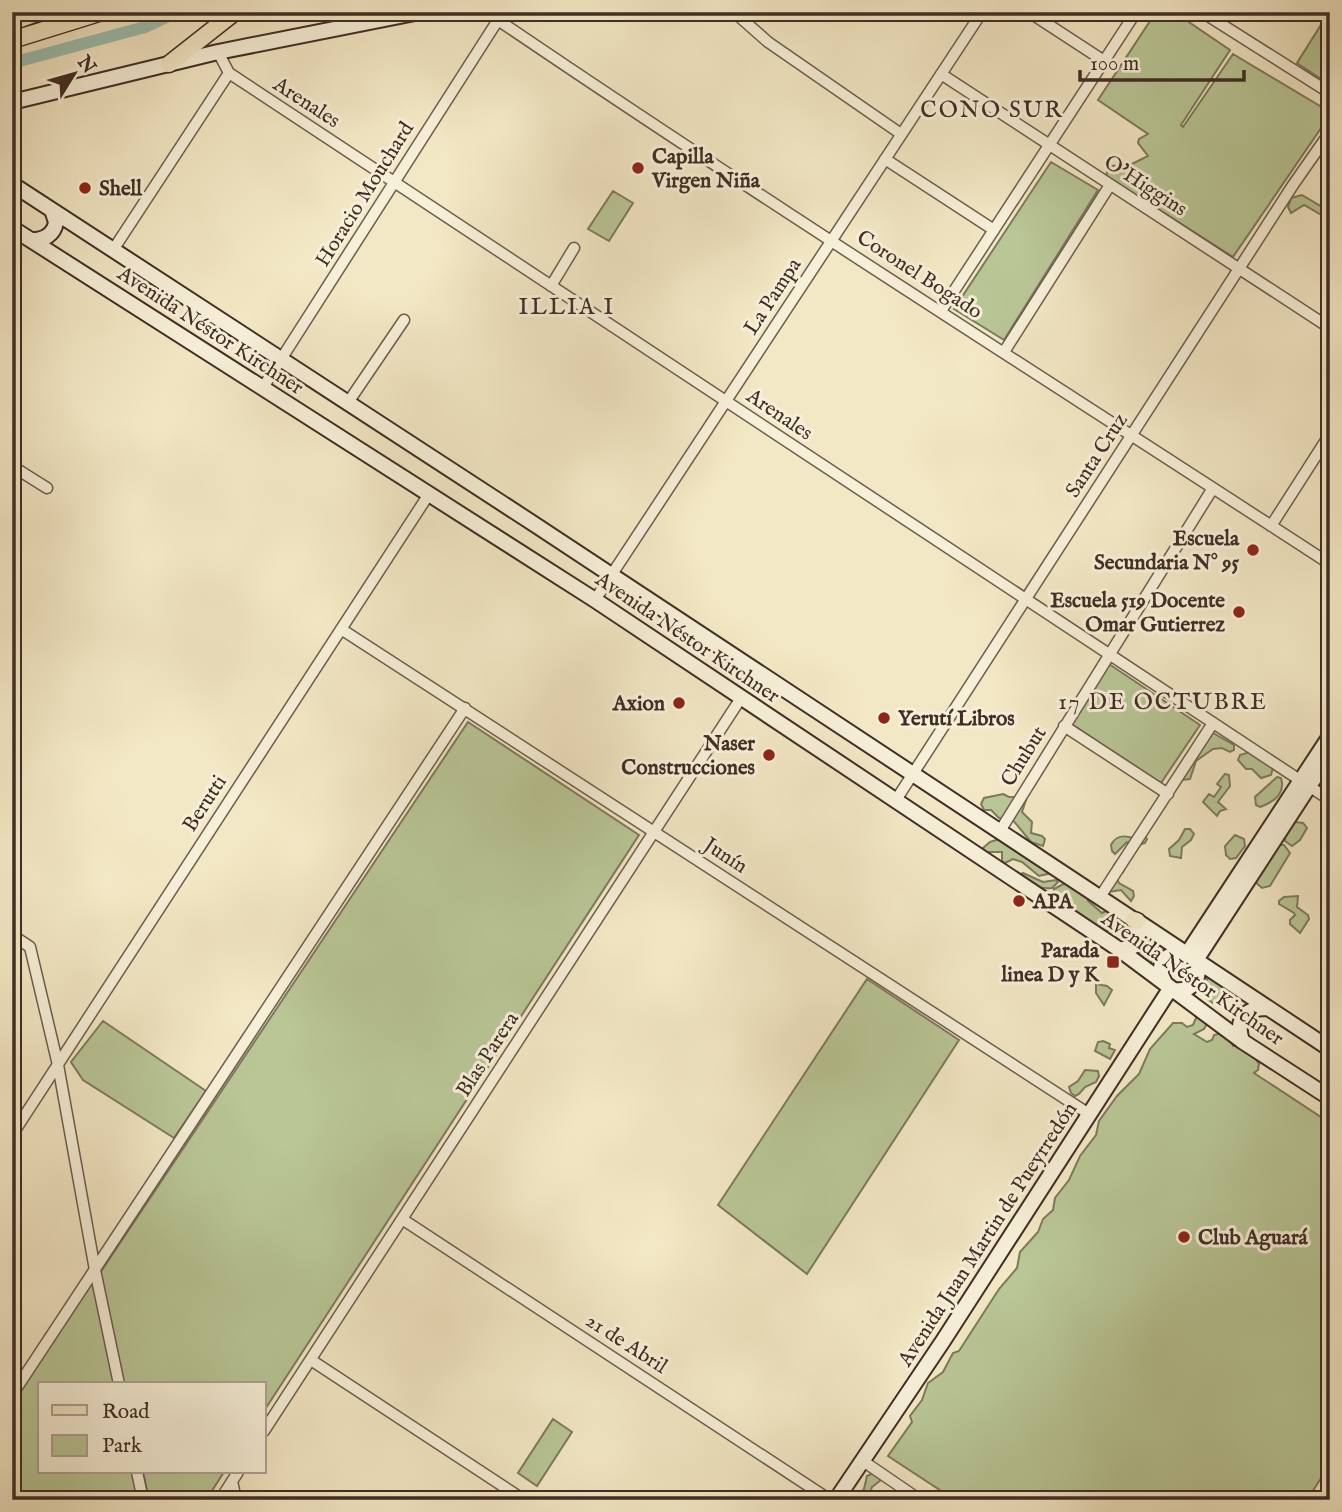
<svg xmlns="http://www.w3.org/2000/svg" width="1342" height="1512" viewBox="0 0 1342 1512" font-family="'IM FELL English',serif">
	<rect width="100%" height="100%" fill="#f3e8c5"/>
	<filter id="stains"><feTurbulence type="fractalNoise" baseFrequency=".00286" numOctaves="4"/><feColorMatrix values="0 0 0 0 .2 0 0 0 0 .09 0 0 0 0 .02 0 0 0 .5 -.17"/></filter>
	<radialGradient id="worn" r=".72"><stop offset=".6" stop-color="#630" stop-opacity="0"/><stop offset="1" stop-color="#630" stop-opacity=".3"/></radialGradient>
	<path fill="#b9c696" stroke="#7c7a5e" stroke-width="2" d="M1156 12H1174L1230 50 1181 125 1183 127 1233 54 1330 112V115L1233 257 1139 197 1120 196 1110 191C1107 181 1103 175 1111 166L1130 165 1148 156 1138 143 1139 139 1148 134 1098 100Z
		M1329 12H1330V85L1297 63Z
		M1051 162 1098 190 1004 340 954 309Z
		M613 191 633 203 609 241 588 229Z
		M1302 195 1327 210 1330 220 1304 205 1291 213 1288 207 1291 198Z
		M1109 664 1200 725 1161 783 1070 723Z
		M468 722 639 835 264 1411V1384H124L100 1273Z
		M1208 733H1213L1234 745V750L1230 752 1222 748 1213 749 1196 761 1190 779 1181 780Z
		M1256 750 1274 764 1271 775 1261 778 1252 769H1246L1238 760 1240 755Z
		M1225 774 1229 775 1230 786 1218 802 1226 809 1220 811 1217 816 1203 802 1209 794 1214 797 1221 787 1217 784Z
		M1277 777 1281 778C1286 794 1274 802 1260 807L1256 805 1255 797Z
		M1003 794 1009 797H1027L1022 812 1032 822 1031 833 1042 836 1045 839 1043 846 1031 842 1012 819 999 818 991 810H984L981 804 984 798Z
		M1295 822 1303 823 1307 828 1300 840 1292 846 1285 841V829Z
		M1185 829H1190L1194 834 1191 840 1182 847 1181 858 1170 856 1169 849 1179 840Z
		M1144 835 1147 839 1145 843 1139 845 1127 842 1115 854 1112 851 1111 845C1116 835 1124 835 1133 838Z
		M1235 835 1244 839 1245 846 1236 858 1230 859 1226 855 1225 846Z
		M999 839 1052 873 1039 876 1022 862 1013 859 1005 863 1002 861V852H985L983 848 990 842Z
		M1274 845H1284L1290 853 1270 886 1262 888 1253 880Z
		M1119 859 1128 861 1123 872 1116 877 1119 883 1133 891 1134 896 1131 901 1121 890 1108 892 1114 865Z
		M1023 873 1043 882 1056 880 1058 882 1052 888C1039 890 1028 882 1018 875Z
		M1069 881 1090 892 1088 901 1102 913 1110 909 1119 916 1114 928 1097 934 1052 898 1054 889Z
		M1284 897 1298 896 1297 907 1308 915 1309 919 1300 933 1290 924V920L1295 915 1294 913 1279 904V901Z
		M1142 929 1161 940 1151 963H1148L1125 951V937L1129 931Z
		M1209 974 1226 978 1225 989 1227 995 1224 1001 1213 1003 1206 998 1204 987Z
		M867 979 959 1040 807 1274 718 1205Z
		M1096 984 1107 986 1112 990 1104 1005 1096 993Z
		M1202 1017 1208 1022 1204 1029 1194 1034 1207 1042 1212 1040 1214 1035 1221 1033 1230 1039 1233 1046 1240 1045 1251 1051 1259 1064 1258 1070 1254 1073 1330 1123V1464L1307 1500H955L888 1456 912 1422 910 1416 922 1400 928 1383 943 1372 953 1353 959 1351 999 1289 1017 1268 1020 1252 1038 1232 1043 1219 1053 1210 1055 1198 1069 1180 1080 1156 1096 1135 1099 1121 1117 1096 1139 1074 1150 1049 1173 1023H1182L1187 1027 1193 1025 1196 1018Z
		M103 1021 206 1091 174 1138 83 1080 71 1062Z
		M1103 1041 1110 1044 1109 1048 1115 1050 1110 1059 1095 1051 1098 1042Z
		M1085 1070 1098 1071 1099 1076 1096 1082 1085 1087 1079 1094 1075 1096 1071 1093 1069 1087 1078 1081Z
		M95 1270 119 1384H40V1472H137L143 1500H12V1397Z
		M553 1419 572 1432 537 1486 518 1473Z
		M143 1472H224L206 1500H149Z
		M873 1473 881 1480 872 1487 870 1493 872 1500H853L864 1489 867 1476Z"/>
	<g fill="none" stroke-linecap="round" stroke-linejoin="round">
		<path stroke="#9cc0b1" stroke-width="12" d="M12 63 145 27 177 12"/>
		<g stroke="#6d5c4d" stroke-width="13">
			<path id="minor" d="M496 12 498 20C772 206 1052 383 1330 564
				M734 12 768 42 901 134
				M1029 12 1104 61
				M1202 12 1330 93
				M218 52 229 73 1330 800
				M941 74 1330 328
				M885 159 994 230
				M113 250 229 73
				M551 286 574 248
				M941 311 1136 12
				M1004 352 1110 185
				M262 389 498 20
				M347 404 404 320
				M12 466 47 488
				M1271 526 1330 434
				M595 600 982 12
				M341 629 1089 1114
				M1064 726 1168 794
				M896 800 1293 185 1330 132
				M1000 831 1213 488
				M1100 897 1213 723
				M12 935 30 947 58 1065 95 1270 119 1384
				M12 1135 429 494
				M402 1219 830 1500
				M311 1360 524 1500
				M12 1395 465 708
				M264 1431 741 698
				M863 1461 920 1500
				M137 1472 143 1500
				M232 1481 236 1500
				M220 1500 238 1472
				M1323 1500 1330 1490"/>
		</g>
		<g stroke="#402d25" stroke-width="18">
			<path id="secondary" d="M12 102 218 52 420 12
				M12 184 537 526 1134 920
				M12 228 595 600 1120 950 1242 1041 1330 1098
				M32 240C44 240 54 235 56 222L52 210
				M1330 736 1187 954C1160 950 1153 972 1170 989 1190 995 1203 979 1196 960L1330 754
				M1137 921 1330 1049
				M1120 950 1134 946 1140 936 1137 921
				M1242 1041C1235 1020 1245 1008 1267 1008
				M836 1500 943 1341 1170 989"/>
		</g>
		<g stroke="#402d25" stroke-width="19">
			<path id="primary" d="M1134 920 1137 921"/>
		</g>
		<g stroke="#402d25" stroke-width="19">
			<path id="trunk" d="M12 22 40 12
				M12 40 102 12
				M169 64 235 12"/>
		</g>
		<use href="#minor" stroke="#f7f0d9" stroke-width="10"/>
		<use href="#secondary" stroke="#f7f0d9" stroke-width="14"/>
		<use href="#primary" stroke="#f3e8c5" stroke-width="16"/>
		<use href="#trunk" stroke="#f3e8c5" stroke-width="16"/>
	</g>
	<g fill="#8f2418" stroke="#f7f0d9" stroke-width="2.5">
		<circle cx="638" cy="168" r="7"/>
		<circle cx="85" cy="188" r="7"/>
		<circle cx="1253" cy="550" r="7"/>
		<circle cx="1239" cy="612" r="7"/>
		<circle cx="679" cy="703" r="7"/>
		<circle cx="884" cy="718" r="7"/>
		<circle cx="769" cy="755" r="7"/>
		<circle cx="1019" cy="901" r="7"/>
		<rect x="1106" y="955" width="14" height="14" rx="3.5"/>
		<circle cx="1184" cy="1237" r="7"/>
	</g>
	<g text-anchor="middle" stroke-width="6" stroke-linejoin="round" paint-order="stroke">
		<g font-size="21" fill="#402d25" stroke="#f7f0d9">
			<text transform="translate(307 102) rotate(33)" y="7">Arenales</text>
			<text transform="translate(1146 185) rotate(33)" y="7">O'Higgins</text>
			<text transform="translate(364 194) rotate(-58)" y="7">Horacio Mouchard</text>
			<text transform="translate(920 274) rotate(33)" y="7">Coronel Bogado</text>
			<text transform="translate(772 296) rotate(-57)" y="7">La Pampa</text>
			<text transform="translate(211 330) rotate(33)" y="7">Avenida Néstor Kirchner</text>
			<text transform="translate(780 414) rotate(34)" y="7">Arenales</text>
			<text transform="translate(1096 455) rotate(-57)" y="7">Santa Cruz</text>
			<text transform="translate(688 637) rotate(34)" y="7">Avenida Néstor Kirchner</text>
			<text transform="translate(1023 756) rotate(-58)" y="7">Chubut</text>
			<text transform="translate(204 803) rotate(-57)" y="7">Berutti</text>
			<text transform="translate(726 855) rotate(33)" y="7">Junín</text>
			<text transform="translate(1193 978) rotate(35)" y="7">Avenida Néstor Kirchner</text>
			<text transform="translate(487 1054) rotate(-57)" y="7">Blas Parera</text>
			<text transform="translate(987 1234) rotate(-57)" y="7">Avenida Juan Martin de Pueyrredón</text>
			<text transform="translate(627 1343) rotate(33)" y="7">21 de Abril</text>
		</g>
		<g font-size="21" font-weight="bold" fill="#402d25" stroke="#f7f0d9" text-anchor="start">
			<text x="652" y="163">Capilla<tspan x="652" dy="24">Virgen Niña</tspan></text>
			<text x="99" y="195">Shell</text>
			<text x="1239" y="545" text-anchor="end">Escuela<tspan x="1239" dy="24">Secundaria N° 95</tspan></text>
			<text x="1225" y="607" text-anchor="end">Escuela 519 Docente<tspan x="1225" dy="24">Omar Gutierrez</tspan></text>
			<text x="665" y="710" text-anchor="end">Axion</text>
			<text x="898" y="725">Yerutí Libros</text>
			<text x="755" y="750" text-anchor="end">Naser<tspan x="755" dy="24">Construcciones</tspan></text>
			<text x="1033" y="908">APA</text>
			<text x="1099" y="957" text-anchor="end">Parada<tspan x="1099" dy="24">linea D y K</tspan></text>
			<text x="1198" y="1244">Club Aguará</text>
		</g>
		<g font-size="23" letter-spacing="2" fill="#402d25" stroke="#f7f0d9">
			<text x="992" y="117">CONO SUR</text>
			<text x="567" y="314">ILLIA I</text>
			<text x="1163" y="709">17 DE OCTUBRE</text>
		</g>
	</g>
	<rect width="1342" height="1512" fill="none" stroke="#f3e8c5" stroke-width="42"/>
	<rect x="14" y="14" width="1314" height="1484" fill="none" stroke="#402d25" stroke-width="3.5"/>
	<rect x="21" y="21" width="1300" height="1470" fill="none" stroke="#402d25" stroke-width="2"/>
	<rect x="38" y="1382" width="228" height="91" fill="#f7f0d9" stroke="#aea291" stroke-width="2"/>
	<rect x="52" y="1405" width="35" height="10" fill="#f3e8c5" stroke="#aea291" stroke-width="2"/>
	<text x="102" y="1418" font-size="21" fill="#402d25">Road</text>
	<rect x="52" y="1435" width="35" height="21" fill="#b9c696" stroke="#aea291" stroke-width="2"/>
	<text x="102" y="1452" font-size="21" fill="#402d25">Park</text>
	<g transform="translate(74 74) rotate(53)" stroke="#f7f0d9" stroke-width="5" paint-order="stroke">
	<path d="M0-5L12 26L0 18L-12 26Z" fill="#402d25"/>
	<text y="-10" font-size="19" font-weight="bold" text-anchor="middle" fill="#402d25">N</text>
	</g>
	<path d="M1080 70v10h164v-10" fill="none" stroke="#402d25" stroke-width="3.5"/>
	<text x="1090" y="70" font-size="21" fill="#402d25" stroke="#f7f0d9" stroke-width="5" paint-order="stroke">100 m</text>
	<rect width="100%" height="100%" filter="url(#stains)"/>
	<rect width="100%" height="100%" fill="url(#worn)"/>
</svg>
